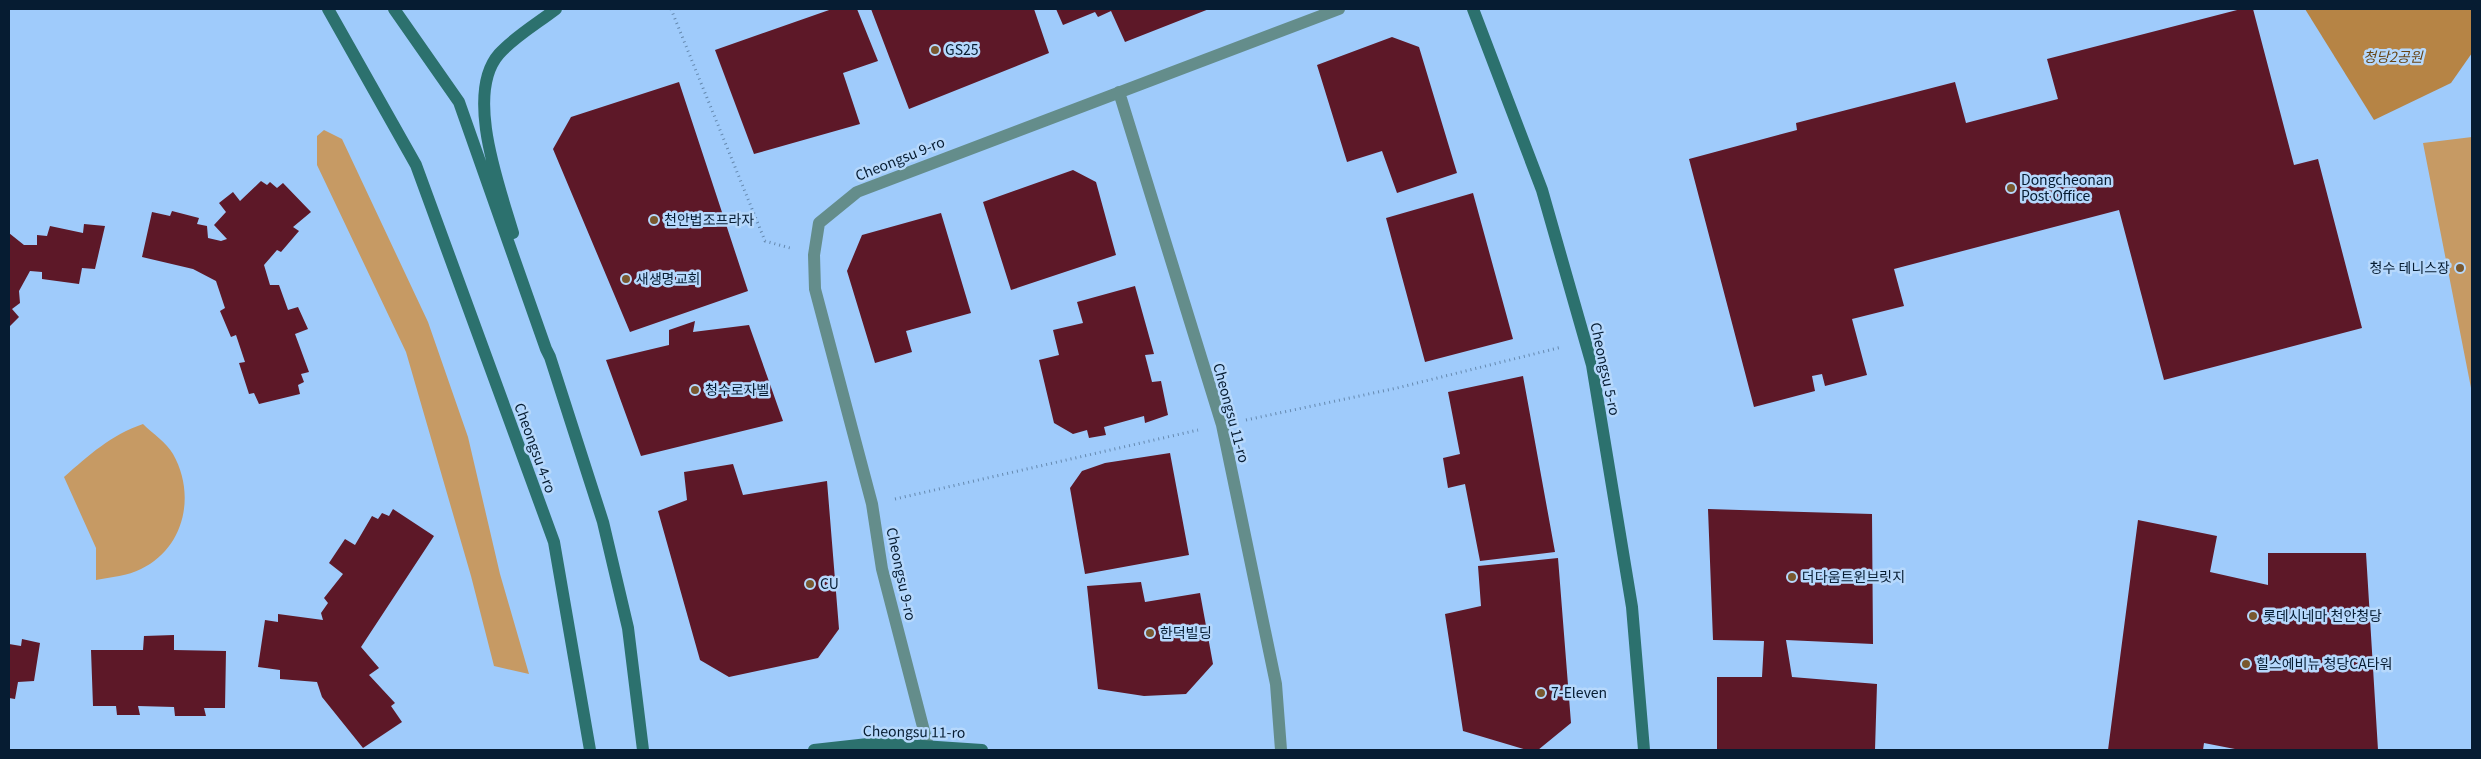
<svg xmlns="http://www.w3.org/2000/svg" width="2481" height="759" viewBox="0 0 2481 759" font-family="Georgia,'Noto Sans KR',serif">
	<rect width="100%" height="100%" fill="#9fcbfb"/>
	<path fill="#c69a64" d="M324 130 342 139 428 322 468 437 500 574 529 674 494 666 471 576 406 352 317 165V136Z
		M2472 137V393L2423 143Z
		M143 424C152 433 167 443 173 454 196 494 185 548 141 569 128 576 111 577 96 580V548L64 477C89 455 111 435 143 424Z"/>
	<path fill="#b68445" d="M2305 9H2472V53L2451 83 2374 120Z"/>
	<path fill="#5d1828" d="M832 9H857L878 61 843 73 860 124 754 154 715 50Z
		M871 9H1034L1049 53 909 109Z
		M1056 9H1209L1125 42 1111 11 1098 17 1095 12 1063 25Z
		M2241 9H2253L2294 165 2318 159 2362 328 2164 380 2119 210 1894 269 1904 306 1852 319 1867 375 1825 386 1822 374 1812 376 1815 391 1754 407 1689 159 1797 130 1796 123 1955 82 1966 123 2058 99 2047 59Z
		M1392 37 1419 47 1457 173 1397 193 1382 151 1347 162 1317 65Z
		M679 82 748 291 630 332 553 149 571 117Z
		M1073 170 1096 182 1116 255 1011 290 983 202Z
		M261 181 267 185 270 182 277 188 283 183 311 212 293 227 299 231 281 252 277 250 264 265 270 285H279L288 310 298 307 308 329 295 334 309 372 301 374 304 382 298 385 300 394 259 404 254 393 249 394 239 363 245 362 236 335 231 337 220 311 225 308 216 281 193 269 142 257 152 212 170 216 172 211 199 218 197 224 207 226 208 238 221 241 227 239 214 225 226 212 219 203 233 192 240 201Z
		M1473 193 1513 339 1425 362 1386 218Z
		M941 213 971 313 906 331 912 352 875 363 847 271 862 235Z
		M84 224 105 226 95 269 82 268 79 284 42 279V272L30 271 19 291 20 303 12 309 19 317 9 327V233L24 245H37V235L47 236 50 226 83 233Z
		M1135 286 1154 354 1145 355 1152 382 1161 381 1168 415 1145 423 1144 416 1104 427 1106 435 1089 438 1087 430 1073 434 1054 423 1039 360 1059 355 1053 330 1083 323 1077 302Z
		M695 321 693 332 749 325 783 421 641 456 606 360 669 345V330Z
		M1523 376 1555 552 1480 561 1465 484 1448 488 1443 458 1460 454 1448 392Z
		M1170 453 1189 555 1085 574 1070 488 1082 471 1105 463Z
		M733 464 743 495 827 481 839 629 818 658 729 677 700 660 658 511 687 500 684 472Z
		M393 509 434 536 361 647 379 668 369 675 395 703 391 706 402 722 363 748 322 697 317 682 280 679V670L258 667 265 620 278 622V614L323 620 321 613 328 603 324 598 343 574 329 563 345 539 355 545 372 516 378 519 382 513 389 516Z
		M1708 509 1872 514 1873 644 1786 640 1792 677 1877 684 1875 750H1717V677H1762L1764 641 1713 640Z
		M2138 520 2217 536 2210 572 2268 585V553H2366L2378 750H2240L2204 743 2203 750H2108Z
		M1558 558 1571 723 1538 750H1527L1463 731 1445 614 1481 606 1478 566Z
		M1141 582 1145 602 1200 593 1213 664 1186 694 1144 696 1098 689 1087 586Z
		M174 635V650L226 651 225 708H204L206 716H175L174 707 138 706 140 715H117L116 706H93L91 650H143L144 636Z
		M22 639 40 643 34 681 18 682 15 699 9 698V644L21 646Z"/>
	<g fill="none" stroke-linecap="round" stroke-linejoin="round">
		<path stroke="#6589af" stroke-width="3" stroke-dasharray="1 4" stroke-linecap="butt" d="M671 9 765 241 790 248
			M1246 420 1397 388 1562 347
			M895 499 1198 430"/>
		<path stroke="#648d8b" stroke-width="12" d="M1119 92 1222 425 1276 684 1281 750
			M929 750 882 569 872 504 815 289 814 255 819 223 857 192 1339 9"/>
		<path stroke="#2c716e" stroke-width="12" d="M328 9 416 165 554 542 590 750
			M394 9 459 102 546 349 550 357 603 522 628 628 643 750
			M1473 9 1542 190 1592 365 1632 607 1644 750
			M513 233C500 188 464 94 499 54 514 37 538 23 556 9
			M814 750 877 743 982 750"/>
	</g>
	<g fill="#79582f" stroke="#b6d8fc" stroke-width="2">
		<circle cx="935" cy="50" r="5"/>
		<circle cx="2011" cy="188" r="5"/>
		<circle cx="654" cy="220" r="5"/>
		<circle cx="2460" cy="268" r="5"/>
		<circle cx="626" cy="279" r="5"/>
		<circle cx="695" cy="390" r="5"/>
		<circle cx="1792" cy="577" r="5"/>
		<circle cx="810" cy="584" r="5"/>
		<circle cx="2253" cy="616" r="5"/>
		<circle cx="1150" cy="633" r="5"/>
		<circle cx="2246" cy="664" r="5"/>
		<circle cx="1541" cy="693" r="5"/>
	</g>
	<g text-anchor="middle" stroke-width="5" stroke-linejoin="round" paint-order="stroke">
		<g font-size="14" fill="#061c32" stroke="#b6d8fc" text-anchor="start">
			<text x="945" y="55">GS25</text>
			<text x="2021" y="185">Dongcheonan<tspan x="2021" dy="16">Post Office</tspan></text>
			<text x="664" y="225">천안법조프라자</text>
			<text x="2450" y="273" text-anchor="end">청수 테니스장</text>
			<text x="636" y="284">새생명교회</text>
			<text x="705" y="395">청수로자벨</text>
			<text x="1802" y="582">더다움트윈브릿지</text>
			<text x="820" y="589">CU</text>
			<text x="2263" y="621">롯데시네마 천안청당</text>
			<text x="1160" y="638">한덕빌딩</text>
			<text x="2256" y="669">힐스에비뉴 청당CA타워</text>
			<text x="1551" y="698">7-Eleven</text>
		</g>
		<g font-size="14" font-style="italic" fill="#674414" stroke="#b6d8fc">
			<text x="2393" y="62">청당2공원</text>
		</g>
		<g font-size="14" fill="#061c32" stroke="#b6d8fc">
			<text transform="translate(900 159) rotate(-22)" y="5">Cheongsu 9-ro</text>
			<text transform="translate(1605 369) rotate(78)" y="5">Cheongsu 5-ro</text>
			<text transform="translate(1231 413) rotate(75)" y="5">Cheongsu 11-ro</text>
			<text transform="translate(535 448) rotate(70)" y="5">Cheongsu 4-ro</text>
			<text transform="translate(901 574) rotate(78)" y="5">Cheongsu 9-ro</text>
			<text transform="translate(914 732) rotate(1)" y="5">Cheongsu 11-ro</text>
		</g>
	</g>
	<rect width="2481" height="759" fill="none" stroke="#061c32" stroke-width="20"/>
</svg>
